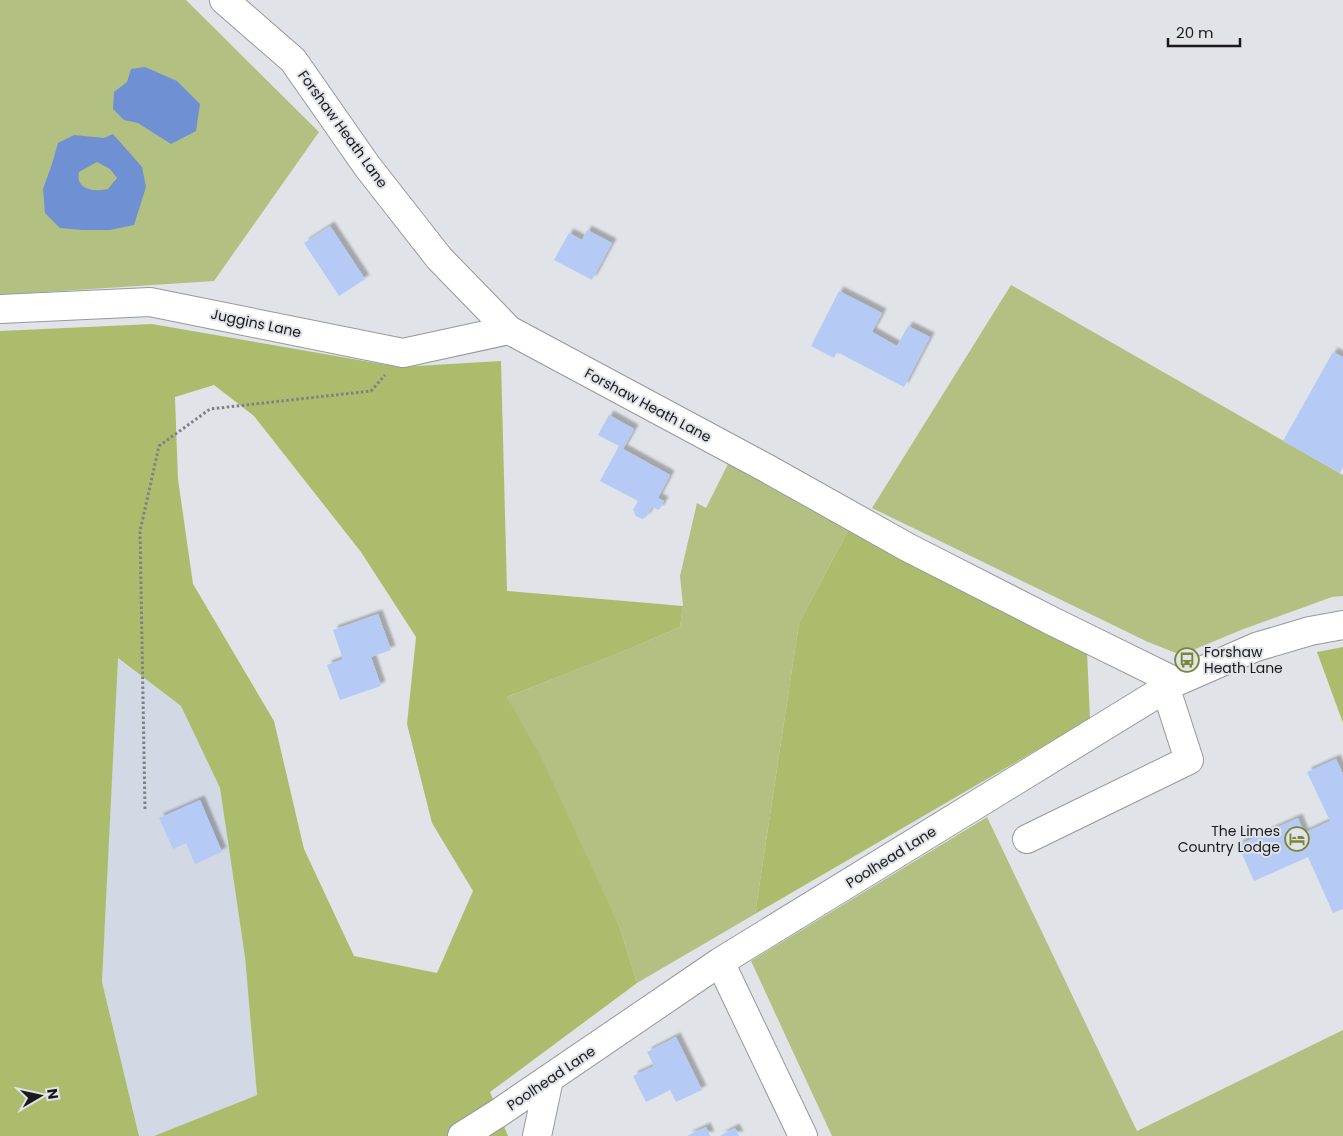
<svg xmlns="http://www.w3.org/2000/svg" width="1343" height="1136" viewBox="0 0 1343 1136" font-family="Poppins,sans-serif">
	<defs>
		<filter id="shadow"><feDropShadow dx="4.5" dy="-4.5" stdDeviation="1" flood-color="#0004"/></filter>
	</defs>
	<rect width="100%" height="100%" fill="#e0e3e8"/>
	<path fill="#d2d8e4" d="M117 658 181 706 220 788 245 957 257 1095 154 1136H139L102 982Z"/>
	<path fill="#b2c182" d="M0 0H186L319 132 214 281 0 295Z
		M1011 285 1343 475V596L1332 597 1241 630 1181 655 1148 642 872 508Z
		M729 462 851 525 799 623 755 914 637 983 620 928 507 697 617 654 680 627 683 606 680 576 697 503 706 508Z
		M987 817 1137 1131 1343 1030V1136H832L751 961Z"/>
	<path fill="#abbd6d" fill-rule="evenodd" d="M152 324 399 367 501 361 507 591 683 606 680 627 617 654 507 697 540 755 620 928 637 983 490 1092 508 1136H154L257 1095 245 957 220 788 181 706 118 658 102 982 139 1136H0V331ZM214 385 254 416 361 552 416 637 407 724 432 823 473 891 437 973 354 956 304 849 274 721 193 584 178 479 175 397Z
		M851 525 1087 652 1090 719 755 914 799 623Z
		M1343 647V723L1317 652Z"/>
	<path fill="#6f90d3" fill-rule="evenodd" d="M145 67 177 81 200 104 196 131 171 144 138 123 124 120 113 109 114 92 127 82 131 69Z
		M113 134 142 167 146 187 134 225 110 230H83L60 228 45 213 43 189 52 164 58 143 74 135 104 138ZM97 162 110 169 117 178 108 189C95 192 75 190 79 172Z"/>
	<path fill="#b5cbf5" filter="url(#shadow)" d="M330 226 365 279 339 296 304 243Z
		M587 230 612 243 592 280 554 260 569 233 582 240Z
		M839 291 882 313 872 332 897 346 908 326 930 337 904 387 837 352 834 358 811 346Z
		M1333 352 1343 357V467L1340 473 1283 441Z
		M609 415 634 429 623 449 670 475 658 498 664 501 659 510 652 507 646 517 642 519 636 516 633 510 638 501 600 481 619 446 598 435Z
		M378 614 391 650 371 657 381 686 340 700 327 665 343 659 333 630Z
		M1336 759 1343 774V909L1333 913 1308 857 1254 881 1238 845 1298 818 1304 833 1330 821 1307 772Z
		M200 800 222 852 195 864 186 843 173 849 159 818Z
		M676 1037 702 1090 676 1102 670 1090 646 1102 633 1076 654 1066 647 1052Z
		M706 1127 710 1136H687Z
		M735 1128 739 1136H720Z"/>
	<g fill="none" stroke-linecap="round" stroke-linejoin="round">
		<g stroke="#96989d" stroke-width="30">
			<path id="minor" d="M224 0 293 60 367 166 439 258 509 330 768 469 907 547 1052 621 1176 682
				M0 309 150 302 403 353 509 330
				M1027 839 1189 760 1166 689
				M720 962 803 1136
				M462 1136 497 1114 720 962 1176 682 1256 647 1310 631 1343 625
				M537 1136 549 1079"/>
		</g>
		<path stroke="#7f8084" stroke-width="3" stroke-dasharray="2.5 2.5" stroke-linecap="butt" d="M145 809 140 531 159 446 210 409 371 391 385 375"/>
		<use href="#minor" stroke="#fff" stroke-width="28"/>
	</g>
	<defs>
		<g id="bus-ring" transform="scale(1.25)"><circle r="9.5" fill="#e0e3e8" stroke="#778736" stroke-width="1.5"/><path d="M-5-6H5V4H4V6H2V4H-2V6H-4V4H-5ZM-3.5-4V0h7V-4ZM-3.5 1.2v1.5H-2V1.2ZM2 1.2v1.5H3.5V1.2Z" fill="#778736"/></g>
		<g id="hotel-ring" transform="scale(1.25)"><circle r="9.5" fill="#e0e3e8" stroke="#778736" stroke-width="1.5"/><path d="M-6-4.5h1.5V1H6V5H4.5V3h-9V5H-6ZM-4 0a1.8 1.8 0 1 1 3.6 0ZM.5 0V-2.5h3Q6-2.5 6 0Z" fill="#778736"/></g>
	</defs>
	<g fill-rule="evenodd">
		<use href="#bus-ring" x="1187" y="660"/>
		<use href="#hotel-ring" x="1297" y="839"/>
	</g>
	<g text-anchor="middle" stroke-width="4" stroke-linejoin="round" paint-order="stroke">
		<g font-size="14" fill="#1a1a1c" stroke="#e0e3e8">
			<text transform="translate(343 129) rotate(54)" y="5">Forshaw Heath Lane</text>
			<text transform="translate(256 323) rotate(12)" y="5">Juggins Lane</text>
			<text transform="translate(648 405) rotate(28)" y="5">Forshaw Heath Lane</text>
			<text transform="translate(891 857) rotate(-32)" y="5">Poolhead Lane</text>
			<text transform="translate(551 1078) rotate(-34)" y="5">Poolhead Lane</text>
		</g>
		<g font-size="14" fill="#1a1a1c" stroke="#e0e3e8" text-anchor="start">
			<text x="1204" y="657">Forshaw<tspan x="1204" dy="16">Heath Lane</tspan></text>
			<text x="1280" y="836" text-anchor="end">The Limes<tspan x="1280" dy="16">Country Lodge</tspan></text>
		</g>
	</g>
	<g transform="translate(40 1096) rotate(81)" stroke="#e0e3e8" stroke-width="4" paint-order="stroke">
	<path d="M0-4L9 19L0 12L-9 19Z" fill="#1a1a1c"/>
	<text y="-8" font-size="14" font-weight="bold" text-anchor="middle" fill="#1a1a1c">N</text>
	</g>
	<path d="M1168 38v8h72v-8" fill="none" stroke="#1a1a1c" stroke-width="2.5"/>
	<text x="1176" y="38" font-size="15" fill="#1a1a1c" stroke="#e0e3e8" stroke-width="4" paint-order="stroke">20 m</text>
</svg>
